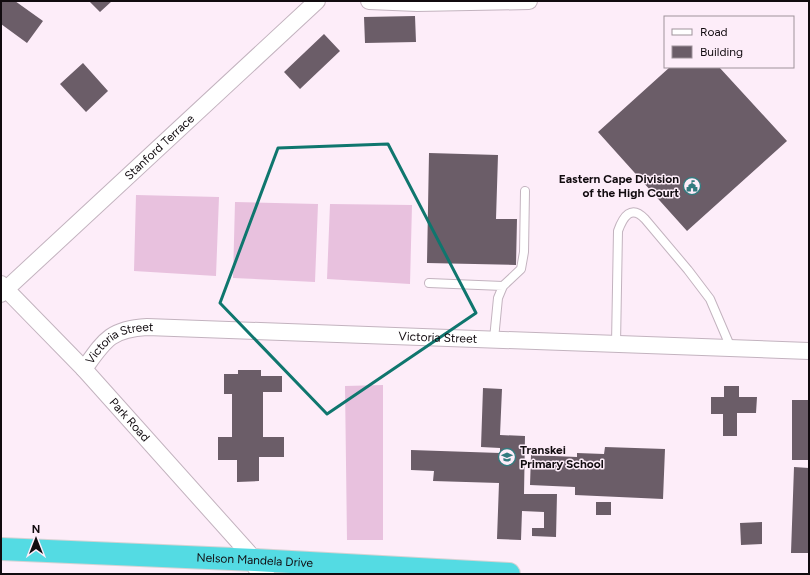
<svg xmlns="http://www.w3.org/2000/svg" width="810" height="575" viewBox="0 0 810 575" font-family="Figtree,sans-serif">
	<rect width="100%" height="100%" fill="#fdedf9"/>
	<path fill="#e8c1de" d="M136 195 219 197 216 276 134 271Z
		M235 202 318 204 315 282 233 278Z
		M330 204 412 205 410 284 327 279Z
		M383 385V540H347L345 386Z"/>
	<path fill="#6b5d68" d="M1 1H15L43 21 27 43 1 24Z
		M89 1H112L100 12Z
		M415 16 416 42 365 43 364 17Z
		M324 34 340 51 300 89 284 72Z
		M83 63 108 91 86 112 60 84Z
		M670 67H719L787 141 687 231 598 132Z
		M429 153 498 155 496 219H517L516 265 427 263Z
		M238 370H261V376H282V392H263V437H284V457H259V481L237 482V460H218V437H232V394H224V374H238Z
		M724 386H739V397H757L756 413H737V436H723V414H711V397H724Z
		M483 388 502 389 500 435 525 436 524 494H557L556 537 532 536V528H544V512L522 511 521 540 497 539 499 483 433 481 434 471 411 470V450L500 453V448L481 447Z
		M792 400H809V460H792Z
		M605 447 665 449 663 499 575 495V487L530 485 531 455 577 457V453L604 454Z
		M794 467 809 468V553H791Z
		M596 502H611V515H596Z
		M762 522V544L741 545 740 523Z"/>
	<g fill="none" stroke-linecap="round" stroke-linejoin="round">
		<g stroke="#c3b3bf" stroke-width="10">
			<path id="lane" d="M429 283 503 286
				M494 339 498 298 503 286 521 269 524 252 525 191
				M616 344 618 231C623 217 631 204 645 219L688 270 710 299 731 348"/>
		</g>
		<g stroke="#c3b3bf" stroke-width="18">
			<g id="street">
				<path d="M369 1 417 3 529 1"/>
				<path id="s1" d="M1 284 84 369 255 560"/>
				<path id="s2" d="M1 294 317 1"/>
				<path id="s3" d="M84 369C104 341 110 329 147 327L809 351"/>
			</g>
		</g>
		<g stroke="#c3b3bf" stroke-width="24">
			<path id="secondary" d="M255 560 263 574"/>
		</g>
		<g stroke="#d4d3d4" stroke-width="24">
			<g id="highway">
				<path id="s4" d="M1 549 255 560 509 574"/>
			</g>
		</g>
		<use href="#lane" stroke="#fff" stroke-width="8"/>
		<use href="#street" stroke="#fff" stroke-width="16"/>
		<use href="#secondary" stroke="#fff" stroke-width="22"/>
		<use href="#highway" stroke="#54dbe3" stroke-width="22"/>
	</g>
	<path fill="none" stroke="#0f766e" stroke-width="3" stroke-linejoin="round" d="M388 144 476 313 327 414 220 303 278 148Z"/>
	<defs>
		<g id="civic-ring" transform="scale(0.9)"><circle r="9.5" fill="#fdedf9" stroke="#327b7f" stroke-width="1.5"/><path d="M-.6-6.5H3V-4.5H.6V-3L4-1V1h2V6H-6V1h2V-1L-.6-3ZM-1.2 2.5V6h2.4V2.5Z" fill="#327b7f"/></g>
		<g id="school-ring" transform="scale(0.9)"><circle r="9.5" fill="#fdedf9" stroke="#327b7f" stroke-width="1.5"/><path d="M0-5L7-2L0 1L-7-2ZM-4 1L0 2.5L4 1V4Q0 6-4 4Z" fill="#327b7f"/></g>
	</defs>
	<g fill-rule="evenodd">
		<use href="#civic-ring" x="692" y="186"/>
		<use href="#school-ring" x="507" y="457"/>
	</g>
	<g text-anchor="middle" stroke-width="3" stroke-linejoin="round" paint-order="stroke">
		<g font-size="12" fill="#110b0f" stroke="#fdedf9">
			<text dy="4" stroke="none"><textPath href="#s2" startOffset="216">Stanford Terrace</textPath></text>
			<text dy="4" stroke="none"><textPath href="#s3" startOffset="371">Victoria Street</textPath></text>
			<text dy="4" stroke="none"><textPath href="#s3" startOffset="47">Victoria Street</textPath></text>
			<text dy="4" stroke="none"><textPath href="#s1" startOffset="187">Park Road</textPath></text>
			<text dy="4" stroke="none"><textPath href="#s4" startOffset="254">Nelson Mandela Drive</textPath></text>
		</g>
		<g font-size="12" font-weight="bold" fill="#110b0f" stroke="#fdedf9" text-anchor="end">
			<text x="679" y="183">Eastern Cape Division<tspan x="679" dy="14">of the High Court</tspan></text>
			<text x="520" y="454" text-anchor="start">Transkei<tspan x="520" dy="14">Primary School</tspan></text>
		</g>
	</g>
	<rect width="810" height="575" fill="none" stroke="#110b0f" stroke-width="4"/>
	<rect x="664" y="16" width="130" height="52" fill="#fdedf9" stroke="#9f939b"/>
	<rect x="672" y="29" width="20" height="6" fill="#ffffff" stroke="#9f939b"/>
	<text x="700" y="36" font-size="12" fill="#110b0f">Road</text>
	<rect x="672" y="46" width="20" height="12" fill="#6b5d68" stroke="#9f939b"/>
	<text x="700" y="56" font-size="12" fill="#110b0f">Building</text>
	<g transform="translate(36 539)" stroke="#fdedf9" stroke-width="3" paint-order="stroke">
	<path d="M0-3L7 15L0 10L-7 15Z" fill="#110b0f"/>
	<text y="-6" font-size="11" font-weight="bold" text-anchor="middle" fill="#110b0f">N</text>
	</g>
</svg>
